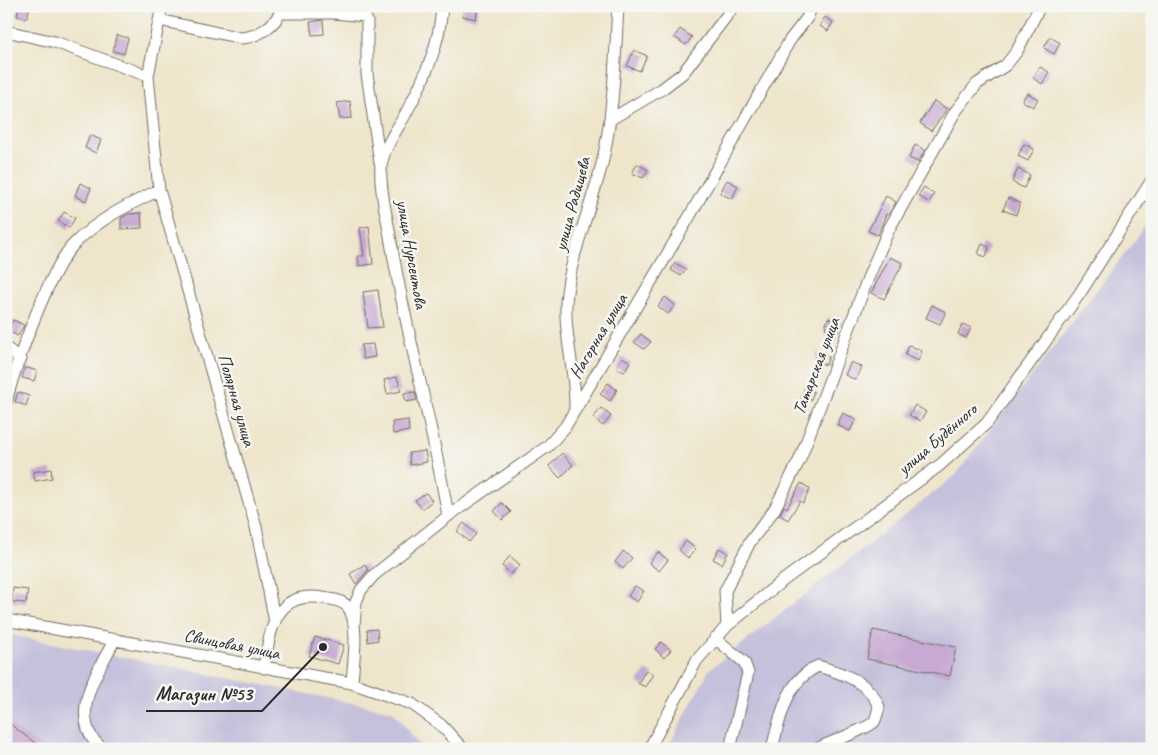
<svg xmlns="http://www.w3.org/2000/svg" width="1158" height="755" viewBox="0 0 1158 755" font-family="Caveat,sans-serif">
	<rect width="100%" height="100%" fill="#f6f6f2"/>
	<filter id="ink" filterUnits="userSpaceOnUse"><feTurbulence type="fractalNoise" baseFrequency=".02" numOctaves="2"/><feDisplacementMap in="SourceGraphic" scale="10" xChannelSelector="R" yChannelSelector="G"/><feConvolveMatrix kernelMatrix="1 2 1 2 8 2 1 2 1" color-interpolation-filters="sRGB"/></filter>
	<filter id="wash" filterUnits="userSpaceOnUse"><feTurbulence type="fractalNoise" baseFrequency=".0096" numOctaves="4" result="noise"/><feDisplacementMap in="SourceGraphic" scale="20" xChannelSelector="R" yChannelSelector="G"/><feGaussianBlur stdDeviation="1.12" result="paint"/><feColorMatrix in="noise" values="0 0 0 0 0 0 0 0 0 0 0 0 0 0 0 0 0 1.4 0 .05"/><feComposite in="paint" operator="in"/></filter>
	<g filter="url(#wash)">
		<rect width="100%" height="100%" fill="#eee5ca"/>
		<path fill="#c5c0db" d="M1152 215V749H667L709 670 955 476 1139 235Z
			M6 634 393 711 423 749H6Z"/>
		<g id="blocks">
			<path fill="#c7a9d2" d="M19 6H30L27 18 17 16Z
				M464 6H478L476 19 462 16Z
				M825 17 833 22 828 31 820 26Z
				M323 20 324 34 312 35 310 22Z
				M680 29 692 37 686 45 674 37Z
				M117 35 128 38 124 54 113 51Z
				M1050 37 1060 43 1054 54 1044 48Z
				M634 50 647 56 640 71 627 66Z
				M1040 67 1049 72 1042 84 1033 78Z
				M1027 93 1038 99 1033 107 1022 101Z
				M350 101 352 118 340 119 337 103Z
				M934 101 947 109 931 131 920 123Z
				M90 135 101 140 96 153 85 148Z
				M1024 144 1034 149 1028 161 1018 156Z
				M915 145 925 150 918 162 909 158Z
				M637 164 648 170 643 178 632 173Z
				M1018 169 1030 175 1024 188 1012 182Z
				M727 180 738 186 732 199 720 193Z
				M80 183 91 188 86 201 75 196Z
				M924 187 934 194 929 202 918 196Z
				M886 196 896 202 888 215 886 214 878 235 868 231Z
				M1008 198 1020 203 1016 215 1003 210Z
				M64 212 75 218 69 228 58 221Z
				M141 213 142 228 121 229V218L129 214Z
				M369 226 373 264 359 266 358 256H364L360 228Z
				M982 244 989 247 986 257 978 254Z
				M890 257 903 263 884 299 871 293Z
				M675 263 686 269 681 276 671 270Z
				M378 290 383 327 368 328 363 292Z
				M665 297 675 305 668 314 658 306Z
				M932 305 946 312 940 324 926 318Z
				M828 318 841 322 838 332 825 328Z
				M13 320 24 325 18 336 8 331Z
				M963 324 971 328 966 338 958 334Z
				M641 334 651 342 644 349 634 342Z
				M373 344 375 357 363 359 361 345Z
				M909 345 922 351 918 361 905 355Z
				M817 353 829 356 826 365 815 361Z
				M622 357 630 362 624 372 616 368Z
				M851 362 862 367 856 380 845 375Z
				M25 367 37 371 34 381 22 378Z
				M397 377 401 391 387 394 384 380Z
				M608 383 617 390 610 401 600 394Z
				M805 388 814 392 810 401 801 398Z
				M18 392 29 396 26 406 15 402Z
				M415 392 417 400 406 402 404 393Z
				M915 405 926 412 920 421 909 415Z
				M601 408 611 416 603 426 593 418Z
				M843 413 856 419 850 431 837 425Z
				M408 420 409 431 393 434 392 422Z
				M425 451 427 462 410 465 409 453Z
				M562 453 573 465 560 478 549 466Z
				M51 469 52 478 35 481 33 472Z
				M801 483 810 489 803 503 800 501 788 520 780 515 784 506 787 508Z
				M426 493 432 501 422 509 415 500Z
				M502 503 511 512 502 520 494 511Z
				M464 523 476 534 469 542 457 531Z
				M686 541 696 549 688 558 679 550Z
				M719 548 728 553 722 564 713 559Z
				M623 551 632 558 623 569 615 562Z
				M658 552 668 560 659 571 649 563Z
				M510 556 520 565 511 574 502 566Z
				M365 564 368 570 356 584 350 574Z
				M635 586 644 591 637 602 628 596Z
				M13 588 28 590 26 603 12 602Z
				M377 629 378 640 368 642 367 630Z
				M873 630 956 647 950 676 867 659Z
				M315 637 344 645 338 664 309 656Z
				M661 642 671 650 664 658 655 649Z
				M646 670 653 674 645 687 638 683Z
				M6 721 43 749H14L6 743Z"/>
		</g>
	</g>
	<g filter="url(#ink)">
		<use href="#blocks" fill-opacity="0" stroke="#6f6c63" stroke-width="1"/>
		<g fill="none" stroke-linecap="round" stroke-linejoin="round">
			<g stroke="#6f6c63" stroke-width="13">
				<path id="minor" d="M162 6 148 76 159 190 256 527 275 622
					M442 6C440 45 424 80 406 113 397 130 383 148 381 167 379 189 388 221 391 242 406 335 433 424 448 516
					M280 13H334L365 16 367 21V74L380 163
					M159 20 241 38C259 37 276 25 282 8
					M6 31 55 42 148 76
					M611 119 662 89 683 73 734 6
					M6 348 21 359
					M6 402C15 366 49 271 73 245 97 220 128 205 159 190
					M575 409C576 370 562 331 567 292 573 248 591 207 602 164 614 112 615 59 618 6
					M6 620 352 683 412 704 441 725 463 749
					M354 625 356 602 361 590 374 575 448 516 548 446 565 427 688 219 790 40 807 18 812 6
					M727 626 725 591 750 542 774 510 800 459 868 278 889 229 955 112 977 84 1006 65 1017 51 1040 6
					M715 638 744 662 748 673 730 749
					M264 668C270 631 274 590 323 598 331 599 342 600 348 607 360 623 353 664 352 683
					M103 749C98 745 92 740 90 734 75 702 100 668 115 639
					M649 749 697 660 727 626 781 582 940 465 987 423 1080 293 1152 180
					M772 749C780 717 786 681 818 666 842 673 869 681 879 707 878 711 876 719 874 722 869 728 828 743 817 749"/>
			</g>
			<use href="#minor" stroke="#fff" stroke-width="11"/>
		</g>
	</g>
	<g text-anchor="middle" stroke-width="5" stroke-linejoin="round" paint-order="stroke">
		<g font-size="18" fill="#2b2b2b" stroke="#f6f6f2">
			<text transform="translate(572 204) rotate(-75)" y="6">улица Радищева</text>
			<text transform="translate(412 254) rotate(80)" y="6">улица Нурсеитова</text>
			<text transform="translate(598 336) rotate(-59)" y="6">Нагорная улица</text>
			<text transform="translate(816 366) rotate(-69)" y="6">Татарская улица</text>
			<text transform="translate(237 400) rotate(74)" y="6">Полярная улица</text>
			<text transform="translate(937 439) rotate(-41)" y="6">улица Будённого</text>
			<text transform="translate(232 644) rotate(11)" y="6">Свинцовая улица</text>
		</g>
	</g>
	<path fill="none" stroke="#2b2b2b" stroke-width="2" d="M323 647L262 711H146"/>
	<circle fill="#2b2b2b" stroke="#f6f6f2" stroke-width="2" cx="323" cy="647" r="5"/>
	<g font-size="19" text-anchor="middle" font-weight="bold" fill="#2b2b2b" stroke="#f6f6f2" stroke-width="5" stroke-linejoin="round" paint-order="stroke">
		<text x="204" y="700">Магазин №53</text>
	</g>
	<rect width="1158" height="755" fill="none" stroke="#f6f6f2" stroke-width="25"/>
</svg>
